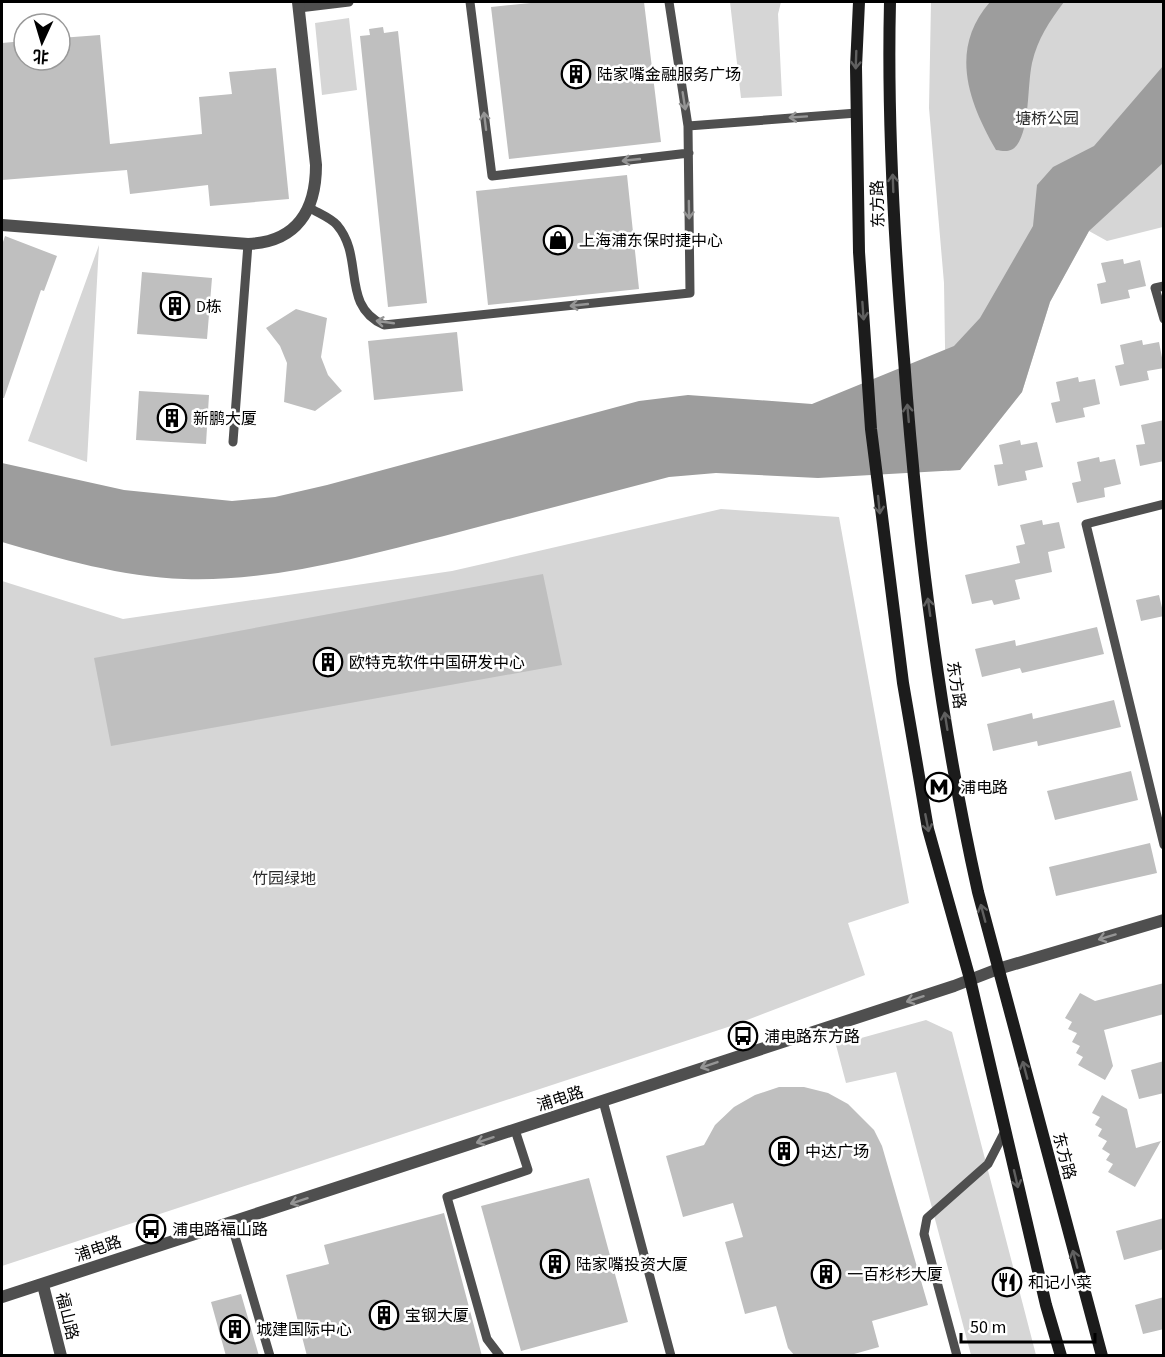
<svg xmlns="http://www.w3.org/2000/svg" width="1165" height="1357" viewBox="0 0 1165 1357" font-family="'Source Sans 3','Noto Sans SC',sans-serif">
	<rect width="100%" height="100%" fill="#fff"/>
	<path fill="#d6d6d6" d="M730 2H781L778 14 782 96 741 98Z
		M931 2H1163V227L1107 241 1089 231 1050 302 1022 392 960 470 947 471 944 283 929 108Z
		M349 18 357 90 322 95 315 23Z
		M99 245 87 462 28 441Z
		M721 509 839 517 909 903 848 923 865 975 734 1025 2 1266V581L123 619 452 571Z
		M926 1020 952 1032 1036 1355H971L896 1072 846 1083 836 1045Z"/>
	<path fill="#9d9d9d" d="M990 2H1064C1049 22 1038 38 1032 63 1027 87 1030 127 1017 145 1011 153 1004 151 996 150 968 101 949 49 990 2Z
		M1163 66V163L1089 231 1050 302 1022 392 960 470 818 478 716 473 669 477C594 497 519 516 444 536 360 557 272 582 184 579 122 577 61 559 2 542V463L124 490 232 501 275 497 327 485 639 401 688 395 812 404 954 346 980 318 1033 226 1037 185 1053 167 1094 146Z"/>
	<path fill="#bfbfbf" d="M541 2H644L661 142 509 159 491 7Z
		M383 27 384 33 398 31 427 303 388 307 360 36 370 35 369 29Z
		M100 35 110 144 202 134 199 97 232 94 229 72 276 68 289 199 210 206 208 185 130 194 127 170 2 180V43L24 41V60H60V38Z
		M627 175 639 289 488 305 476 191Z
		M5 236 57 256 44 291 41 290 4 398H2V245Z
		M1123 259 1124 264 1140 260 1146 286 1128 290 1130 298 1101 304 1097 284 1106 282 1101 263Z
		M142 272 212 278 207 339 137 334Z
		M296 309 327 318 321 357 328 375 342 391 315 411 284 402 287 363 280 346 266 328Z
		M457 332 463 391 374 400 368 341Z
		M1142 340 1143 345 1159 342 1164 368 1147 371 1149 380 1120 386 1115 366 1124 364 1120 345Z
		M1078 377 1079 382 1095 379 1100 404 1083 408 1085 417 1056 423 1051 403 1060 401 1056 382Z
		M139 391 209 395 206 444 136 440Z
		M1164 420V461L1140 466 1136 445 1145 444 1141 425Z
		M1020 440 1021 445 1037 442 1043 467 1025 471 1027 480 998 486 994 465 1003 464 999 445Z
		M1099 457 1100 462 1115 459 1121 484 1104 488 1105 497 1077 503 1072 483 1081 481 1077 462Z
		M1042 520 1043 525 1059 522 1065 548 1048 552 1052 572 1015 580 1020 599 994 605 992 600 972 604 965 575 1020 563 1016 546 1025 544 1020 525Z
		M543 574 562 665 111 746 94 658Z
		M1159 595 1164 616 1141 621 1136 600Z
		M1097 627 1104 654 1022 673 1020 668 982 677 975 649 1015 640 1016 646Z
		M1114 700 1121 727 1038 746 1037 741 993 751 987 724 1032 713 1033 719Z
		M1131 771 1138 800 1055 820 1047 791Z
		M1150 843 1157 873 1056 896 1049 867Z
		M1164 983V1014L1104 1030 1113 1066 1105 1080 1078 1065 1083 1057 1076 1053 1080 1046 1072 1042 1077 1033 1068 1029 1072 1022 1065 1018 1080 993 1095 1001Z
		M1164 1061V1093L1139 1099 1131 1070Z
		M779 1087H804L828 1093 848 1104 874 1130 882 1146 928 1305 872 1321 879 1347 847 1356H795L788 1348 776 1306 745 1314 725 1242 743 1237 733 1203 683 1217 666 1156 704 1145 715 1125 734 1107 755 1095Z
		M1102 1095 1127 1109 1136 1148 1161 1141 1135 1187 1108 1172 1113 1164 1106 1160 1110 1154 1102 1149 1107 1141 1098 1136 1102 1129 1095 1125 1100 1117 1092 1113Z
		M589 1178 628 1322 521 1351 481 1206Z
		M444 1213 482 1356H307L286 1275 329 1264 324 1245Z
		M1164 1218V1249L1124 1260 1116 1231Z
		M241 1294 259 1356H226L211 1302Z
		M1164 1297V1329L1143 1334 1135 1305Z"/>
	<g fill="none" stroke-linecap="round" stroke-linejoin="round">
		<path stroke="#4f4f4f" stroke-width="9" d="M470 2 492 176 689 153
			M669 2 688 126
			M299 8 349 2
			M310 208C318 213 331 218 337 225 365 258 340 305 384 325L690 293 688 126 857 113
			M1164 286 1155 288 1164 319
			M233 442 248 244
			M1164 504 1086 524 1164 845
			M603 1101 671 1356
			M231 1223 270 1356
			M500 1356 487 1339 447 1197 528 1170 515 1130
			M957 1356 924 1234 927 1218 988 1164 1005 1131"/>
		<path stroke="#4f4f4f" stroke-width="12" d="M2 225 248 244C297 242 316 210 316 165L298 2"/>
		<path stroke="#4f4f4f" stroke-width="12" d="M43 1285 61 1356
			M2 1297 954 986 998 969 1164 920"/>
		<path stroke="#1c1c1c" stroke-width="12" d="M859 2 856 67 859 252 871 429 903 683 928 829 970 979 1046 1305 1061 1356
			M890 2C887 121 894 240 904 359 917 538 939 717 978 892L1102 1356"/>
	</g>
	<defs><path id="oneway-shaft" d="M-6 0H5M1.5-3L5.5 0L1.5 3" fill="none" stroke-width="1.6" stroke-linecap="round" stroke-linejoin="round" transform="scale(1.5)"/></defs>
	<g stroke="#606060">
		<use href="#oneway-shaft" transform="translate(856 60) rotate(92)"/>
		<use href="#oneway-shaft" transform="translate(893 183) rotate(-92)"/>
		<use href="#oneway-shaft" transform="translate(863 311) rotate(86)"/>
		<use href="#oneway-shaft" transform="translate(908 413) rotate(-95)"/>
		<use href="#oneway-shaft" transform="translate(879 505) rotate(84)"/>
		<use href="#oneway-shaft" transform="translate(929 607) rotate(-98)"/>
		<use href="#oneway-shaft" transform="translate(946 721) rotate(-99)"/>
		<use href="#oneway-shaft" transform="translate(927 823) rotate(79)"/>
		<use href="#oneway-shaft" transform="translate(983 913) rotate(-105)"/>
		<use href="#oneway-shaft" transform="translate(1025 1070) rotate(-105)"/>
		<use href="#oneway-shaft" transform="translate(1016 1179) rotate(77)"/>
		<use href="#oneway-shaft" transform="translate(1075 1259) rotate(-105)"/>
	</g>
	<g stroke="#959595">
		<use href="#oneway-shaft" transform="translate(684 101) rotate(81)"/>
		<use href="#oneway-shaft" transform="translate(798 117) rotate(176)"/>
		<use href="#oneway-shaft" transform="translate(485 121) rotate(-97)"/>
		<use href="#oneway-shaft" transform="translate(631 160) rotate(174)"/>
		<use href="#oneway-shaft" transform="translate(689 210) rotate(89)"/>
		<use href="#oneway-shaft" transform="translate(579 305) rotate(174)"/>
		<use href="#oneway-shaft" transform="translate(385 322) rotate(-172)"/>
		<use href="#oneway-shaft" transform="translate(1107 937) rotate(163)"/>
		<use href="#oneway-shaft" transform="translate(915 999) rotate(162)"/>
		<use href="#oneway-shaft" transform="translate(709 1065) rotate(161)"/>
		<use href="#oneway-shaft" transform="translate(485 1140) rotate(162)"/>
		<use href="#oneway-shaft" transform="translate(299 1201) rotate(162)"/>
	</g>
	<defs>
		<g id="building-ring" transform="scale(1.5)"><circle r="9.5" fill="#fff" stroke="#000" stroke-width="1.5"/><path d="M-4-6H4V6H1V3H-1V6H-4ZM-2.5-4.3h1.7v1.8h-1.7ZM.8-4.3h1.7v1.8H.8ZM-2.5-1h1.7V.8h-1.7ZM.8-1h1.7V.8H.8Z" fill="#000"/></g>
		<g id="shop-ring" transform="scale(1.5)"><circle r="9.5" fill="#fff" stroke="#000" stroke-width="1.5"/><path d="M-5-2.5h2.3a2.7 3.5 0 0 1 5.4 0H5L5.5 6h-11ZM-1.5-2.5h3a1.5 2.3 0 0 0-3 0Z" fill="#000"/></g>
		<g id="metro-ring" transform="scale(1.5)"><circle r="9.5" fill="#fff" stroke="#000" stroke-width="1.5"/><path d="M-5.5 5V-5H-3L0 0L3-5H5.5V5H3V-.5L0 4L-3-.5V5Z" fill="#000"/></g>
		<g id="bus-ring" transform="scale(1.5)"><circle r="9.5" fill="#fff" stroke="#000" stroke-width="1.5"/><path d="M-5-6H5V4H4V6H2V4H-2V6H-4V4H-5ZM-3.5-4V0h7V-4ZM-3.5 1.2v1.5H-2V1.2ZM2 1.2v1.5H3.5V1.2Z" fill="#000"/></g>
		<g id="restaurant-ring" transform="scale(1.5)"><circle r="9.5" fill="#fff" stroke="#000" stroke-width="1.5"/><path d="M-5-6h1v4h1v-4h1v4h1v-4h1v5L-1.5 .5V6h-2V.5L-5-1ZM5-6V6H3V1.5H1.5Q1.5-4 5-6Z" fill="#000"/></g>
	</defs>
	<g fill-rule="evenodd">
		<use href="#building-ring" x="576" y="74"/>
		<use href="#shop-ring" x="558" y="240"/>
		<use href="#building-ring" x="175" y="306"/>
		<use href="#building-ring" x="172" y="418"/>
		<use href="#building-ring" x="328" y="662"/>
		<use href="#metro-ring" x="939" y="787"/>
		<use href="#bus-ring" x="743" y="1036"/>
		<use href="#building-ring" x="784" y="1151"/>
		<use href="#bus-ring" x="151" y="1229"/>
		<use href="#building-ring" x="555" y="1264"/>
		<use href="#building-ring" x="826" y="1274"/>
		<use href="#restaurant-ring" x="1007" y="1282"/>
		<use href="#building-ring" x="384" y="1315"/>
		<use href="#building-ring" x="235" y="1329"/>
	</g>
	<g text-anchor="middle" stroke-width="5" stroke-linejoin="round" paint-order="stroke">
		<g font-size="16" fill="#000" stroke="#fff" text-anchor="start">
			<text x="597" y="80">陆家嘴金融服务广场</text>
			<text x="579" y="246">上海浦东保时捷中心</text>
			<text x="196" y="312">D栋</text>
			<text x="193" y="424">新鹏大厦</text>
			<text x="349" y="668">欧特克软件中国研发中心</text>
			<text x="960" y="793">浦电路</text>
			<text x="764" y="1042">浦电路东方路</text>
			<text x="805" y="1157">中达广场</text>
			<text x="172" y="1235">浦电路福山路</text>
			<text x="576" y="1270">陆家嘴投资大厦</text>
			<text x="847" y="1280">一百杉杉大厦</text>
			<text x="1028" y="1288">和记小菜</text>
			<text x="405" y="1321">宝钢大厦</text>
			<text x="256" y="1335">城建国际中心</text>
		</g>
		<g font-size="16" fill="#2d2d2d" stroke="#fff">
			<text x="1047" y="124">塘桥公园</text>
			<text x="284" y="884">竹园绿地</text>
		</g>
		<g font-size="16" fill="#000" stroke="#fff">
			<text transform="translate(877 204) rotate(-92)" y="6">东方路</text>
			<text transform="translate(957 685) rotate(81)" y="6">东方路</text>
			<text transform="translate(560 1098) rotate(-18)" y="6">浦电路</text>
			<text transform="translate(1065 1156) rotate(75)" y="6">东方路</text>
			<text transform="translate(98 1248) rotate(-19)" y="6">浦电路</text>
			<text transform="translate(68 1316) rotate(76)" y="6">福山路</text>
		</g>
	</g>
	<rect width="1165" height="1357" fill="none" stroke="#000000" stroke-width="6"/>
	<g transform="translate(42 42) rotate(184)"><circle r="28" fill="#ffffff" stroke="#999999" stroke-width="1.5"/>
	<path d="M0-4.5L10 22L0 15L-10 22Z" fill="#000000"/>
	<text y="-9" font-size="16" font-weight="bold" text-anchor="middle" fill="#000000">北</text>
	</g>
	<path d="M961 1333v9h134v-9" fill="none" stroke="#000000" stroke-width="3"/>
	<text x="970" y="1333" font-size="18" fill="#000000" stroke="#ffffff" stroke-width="4.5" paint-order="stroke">50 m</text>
</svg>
